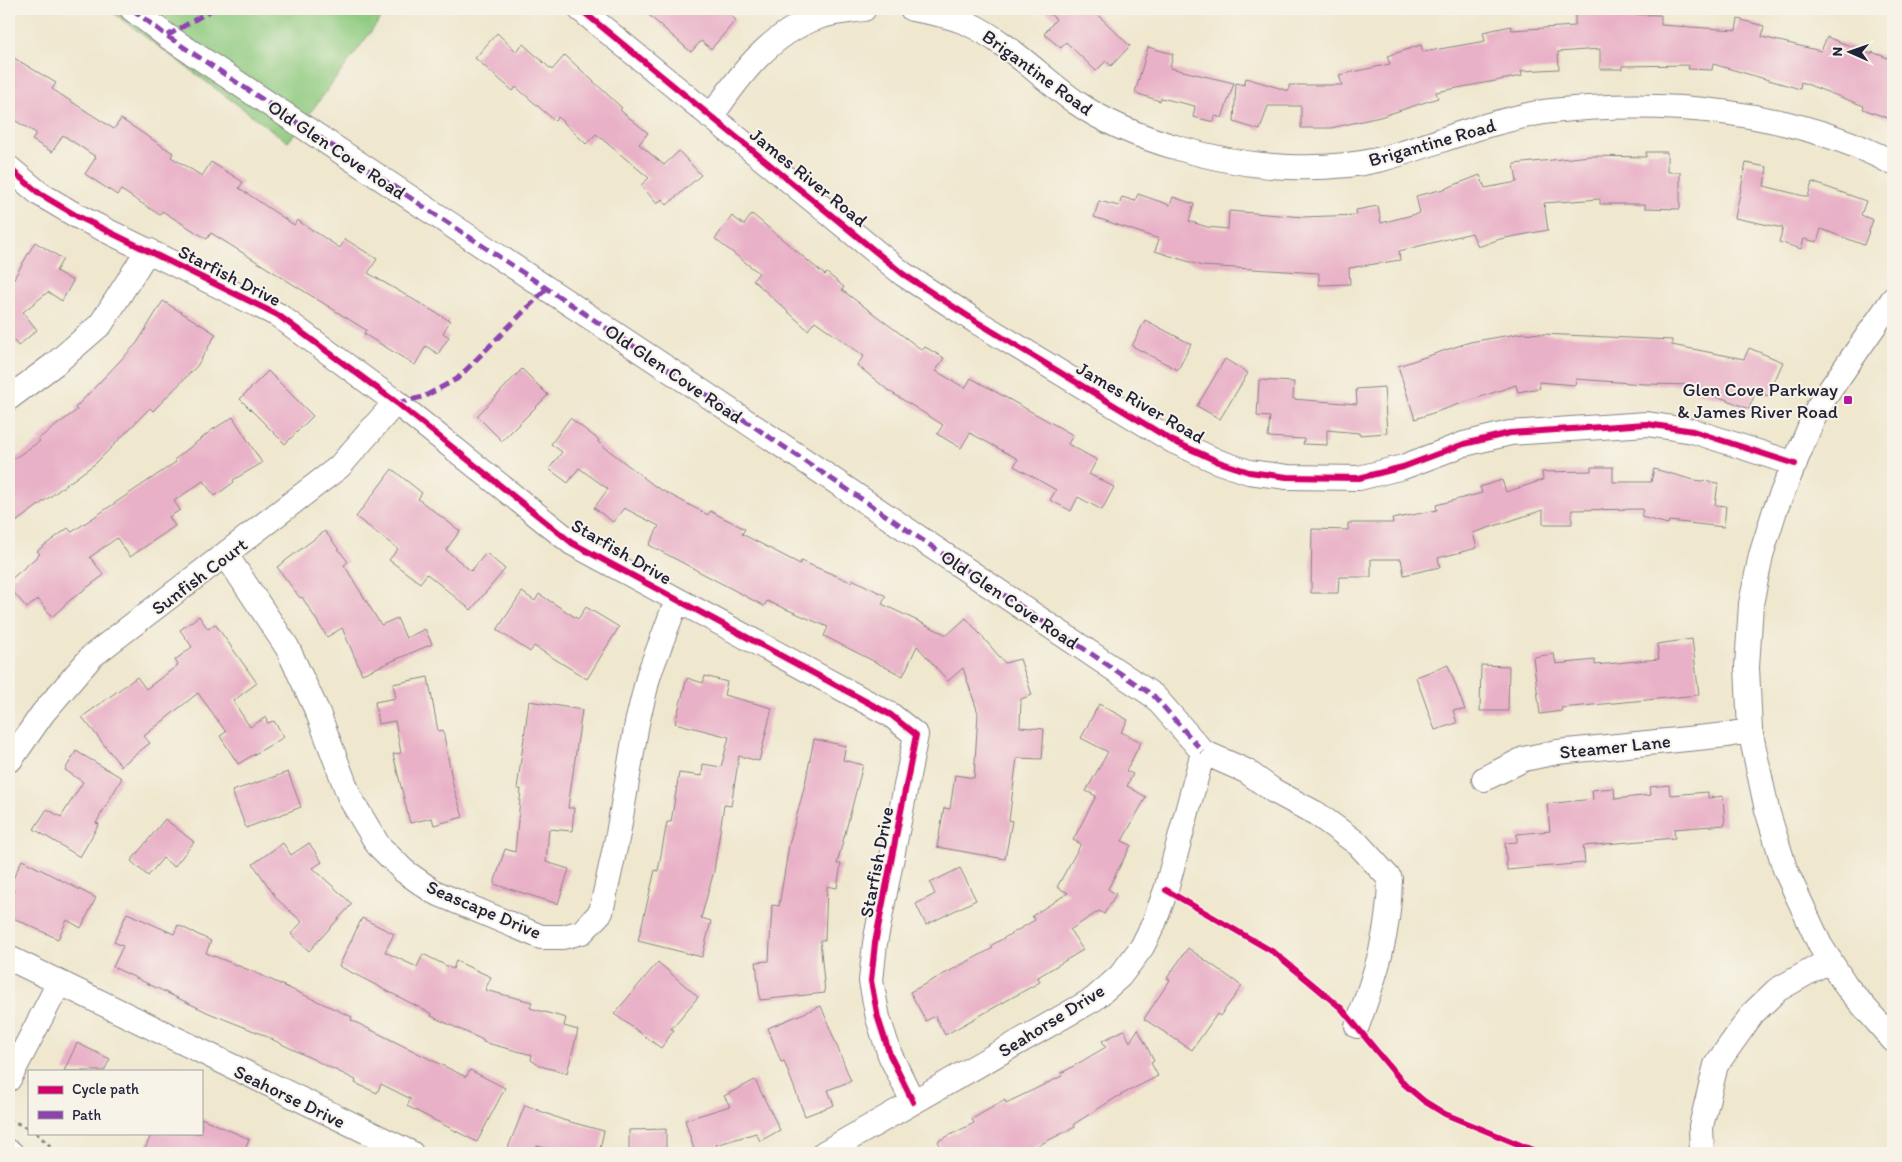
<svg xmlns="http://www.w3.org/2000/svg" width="1902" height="1162" viewBox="0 0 1902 1162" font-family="Itim,sans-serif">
	<rect width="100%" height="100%" fill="#f7f3e8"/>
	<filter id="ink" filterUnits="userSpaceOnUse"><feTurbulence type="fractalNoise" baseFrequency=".02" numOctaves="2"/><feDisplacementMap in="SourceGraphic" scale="10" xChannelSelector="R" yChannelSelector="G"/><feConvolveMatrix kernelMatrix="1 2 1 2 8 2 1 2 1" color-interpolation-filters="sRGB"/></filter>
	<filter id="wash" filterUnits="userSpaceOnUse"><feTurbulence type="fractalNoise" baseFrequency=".0096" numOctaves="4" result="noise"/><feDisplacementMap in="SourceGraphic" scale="20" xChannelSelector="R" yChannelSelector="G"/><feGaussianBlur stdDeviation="1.12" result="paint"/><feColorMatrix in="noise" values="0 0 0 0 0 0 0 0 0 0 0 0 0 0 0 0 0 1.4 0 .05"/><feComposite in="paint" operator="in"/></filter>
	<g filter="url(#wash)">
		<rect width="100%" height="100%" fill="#efe7ce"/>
		<path fill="#8eca7f" stroke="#58765d" d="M108 9H388L288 142Z"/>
		<g id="blocks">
			<path fill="#e9b1c7" d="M642 9H723L736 20 711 49 701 41 691 52Z
				M1043 9H1092L1130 46 1111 66 1106 61 1096 71 1066 42 1061 48 1044 34 1056 19Z
				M1575 13 1661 15V25L1736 30 1738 19 1764 26 1762 37 1821 51 1827 37 1871 54 1872 52 1893 60V120L1863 109 1864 106 1801 82 1800 89 1713 64 1712 70 1688 69 1689 65 1622 66V69H1600V49L1558 52 1559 69 1521 71 1522 76 1436 92 1438 98 1380 117 1331 128H1301V106H1268L1260 130 1234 122 1236 83 1244 85 1246 78 1289 91V85H1342L1339 75 1390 64 1387 56 1421 45 1423 52 1485 41 1483 32 1511 26 1512 30 1575 26Z
				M497 33 516 51 523 44 552 70 565 55 622 108 620 110 648 133 639 144 664 165 679 151 701 175 667 205 662 199 657 204 641 185 649 178 596 134 586 144 558 117 555 121 516 87 513 91 475 58Z
				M1148 47 1173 54 1170 68 1234 83 1222 118 1215 116 1214 122 1193 117 1195 106 1161 98 1160 101 1135 93Z
				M9 55 56 83 52 89 114 129 121 119 173 153 171 157 202 176 211 162 243 182 239 188 294 225 297 220 340 248 345 239 377 259 368 273 450 321 443 333 449 337 438 354 426 346 415 365 364 334 366 330 211 233 207 239 162 211 160 215 121 190 117 195 85 174 96 157 63 135 52 152 32 140 36 133 9 117Z
				M1646 152H1667V172H1680V209L1645 208V204H1600V199L1544 203 1548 230 1500 239 1478 247 1472 233 1399 251 1400 260 1349 268 1350 284 1319 285V273L1202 266 1155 251 1159 239 1094 217 1099 201 1119 206 1122 197 1135 201 1138 194 1170 205 1173 197 1194 204 1189 221 1207 227 1228 229 1229 211 1303 217 1357 215 1356 210 1378 206 1381 223 1420 213 1416 196 1444 189 1480 175 1485 188 1517 182 1514 164 1590 156 1646 157Z
				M1746 163 1767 167 1764 186 1808 197 1812 182 1866 201 1861 215 1873 220 1864 245 1821 229 1817 242 1804 239 1801 249 1779 242 1783 228 1735 218Z
				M752 214 825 275 827 273 844 287 842 290 922 350 925 347 944 358 936 371 965 388 971 378 1073 435 1068 444 1097 460 1089 474 1114 487 1102 510 1078 497 1071 511 1050 500 1056 490 1014 466 1018 459 970 433 961 448 937 434 943 425 889 391 857 365 864 356 815 321 808 330 753 280 759 273 715 239 732 216 744 225Z
				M35 242 63 259 56 271 73 281 62 301 48 292 23 312 37 330 18 346 9 334V284L13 280Z
				M163 301 216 334 197 366 153 411 150 408 96 463 9 527V462L40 441 38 439 77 410 75 408 137 343Z
				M1145 320 1191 344 1178 370 1132 346Z
				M1522 333 1672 340V345L1744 359 1749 348 1783 362 1768 396 1756 391 1749 409 1725 399 1697 393 1699 385 1644 384 1576 379 1575 385 1539 382 1540 388 1518 392 1516 385 1415 419 1398 366 1470 342Z
				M1225 359 1248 373 1220 419 1197 406Z
				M522 369 548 395 502 441 477 416Z
				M268 371 313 416 285 444 240 399Z
				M1259 380 1294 382 1293 399 1357 404 1356 389 1384 387 1387 433 1359 435V433L1327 430V445L1303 444 1304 439 1268 437 1270 417 1257 416Z
				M233 417 262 463 233 480 234 482 215 496 203 481 174 501 180 510 169 517 175 526 130 557 117 538 90 557 104 575 69 601 52 617 38 599 27 608 9 587V581L40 554 37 551 68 528 72 532 176 462 174 460 212 430Z
				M570 418 599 440 598 442 656 487 708 515 710 511 745 529 742 534 800 564 801 561 851 582 852 579 886 596 882 604 947 635 966 618 1005 663 1020 659 1032 695 1021 699 1020 727 1044 729 1042 759 1017 758 1009 820 1012 821 1005 859 937 847 944 808 950 809 955 775 974 778 978 713 963 668 948 681 917 646 903 676 824 636 828 627 767 601 764 606 649 545 659 526 624 508 613 522 594 508 608 489 579 468 568 483 549 469 562 452 551 444Z
				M1591 467H1613V482H1651L1654 469 1694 480 1718 483 1715 505 1726 506 1724 527 1669 521 1668 524 1641 517 1643 509 1572 510V524H1543V510L1473 533 1477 548 1438 558 1440 567 1404 575 1401 559H1371V577H1339L1338 593H1311L1312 529 1348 530V523H1393L1392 519 1437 510 1436 505 1482 493 1480 487 1502 480 1506 492 1543 480 1542 472 1591 471Z
				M392 469 422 493 418 499 460 531 446 550 471 571 486 553 505 569 471 610 427 574 420 583 389 560 398 549 356 517Z
				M325 531 348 562 344 565 381 625 397 618 406 638 425 629 432 644 362 674 342 628 327 637 302 597 300 598 277 567Z
				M522 592 535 601 539 594 578 619 586 607 619 627 587 679 534 646 530 652 497 630Z
				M199 616 208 629 215 624 257 683 233 701 250 727 266 717 267 723 274 721 284 737 238 764 220 736 226 732 198 693 144 736 150 743 121 766 82 717 137 677 146 689 178 665 175 660 192 647 180 630Z
				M1692 639 1699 695 1561 708 1562 711 1540 714 1533 657 1554 654 1556 664 1595 660V665L1659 659 1657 644Z
				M1448 665 1465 710H1453L1457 723 1435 730 1416 677Z
				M1481 665 1509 666 1508 711H1480Z
				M705 676 727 682 724 695 772 708 759 761 739 756 731 806 724 805 714 871 701 918 711 921 702 957 638 941 655 870 658 871 667 822H671L679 773 702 776 703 764 721 767 729 737 675 723 687 678 703 683Z
				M428 677 438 731 443 730 453 785 463 817 434 825 432 818 410 823 393 754 401 753 395 721 378 724 375 702 396 698 393 684Z
				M529 701 582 710 568 808H574L572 831 549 829 546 862 569 869 558 904 494 884 505 849 515 852 521 789H517Z
				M1099 704 1128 720 1121 732 1141 742 1126 771 1133 774 1127 786 1146 797 1122 841 1131 845 1108 889 1116 894 1104 914 1099 911 1070 930 1083 950 1038 977 1040 982 945 1035 935 1016 926 1021 910 992 993 948 992 945 1035 920 1032 916 1068 893 1057 887 1081 844 1073 840 1096 796 1086 791 1108 752 1081 738Z
				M814 739 846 746 843 760 863 765 837 864H841L837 888 827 886 825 940H820L825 993 760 1000 756 962 769 961 772 905 779 906 789 845 805 784Z
				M76 751 122 778 96 823 99 824 80 857 34 829 47 809 61 817 83 782 65 770Z
				M288 772 301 807 246 828 232 791Z
				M1669 785 1670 795 1708 792V798L1723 796 1725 825 1674 829 1675 838 1583 846 1585 863 1507 870 1505 843 1517 842V834L1550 831 1547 804 1593 799 1592 790 1614 788 1615 799 1651 795 1650 787Z
				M165 819 194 842 174 867 163 858 148 876 131 861Z
				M283 843 291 855 309 843 322 862 313 868 352 904 309 951 291 934 302 922 277 899 253 864Z
				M22 860 96 898 81 928 67 920 58 939 9 916V902L14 891 9 887Z
				M960 868 976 900 926 925 916 904 935 894 930 883Z
				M127 913 174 934 178 925 211 941 206 953 254 972 352 1017 351 1020 466 1077 470 1070 505 1088 477 1142 407 1106 411 1099 381 1084 377 1093 355 1083 356 1080 259 1033 209 1013 113 967 123 946 114 942Z
				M362 918 394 934 385 952 417 967 423 954 453 969 456 961 491 977 485 990 532 1002 530 1008 566 1018 564 1026 578 1030 567 1073 540 1066 531 1060 532 1055 483 1042V1040L431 1016 432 1014 339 966Z
				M1188 948 1242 986 1220 1016 1217 1014 1192 1050 1144 1019 1170 980 1167 978Z
				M658 962 698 997 671 1029 674 1030 661 1048 614 1014Z
				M821 1006 851 1081 828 1090 834 1105 805 1116 784 1061 781 1062 768 1028Z
				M1138 1029 1154 1061 1151 1063 1158 1076 1117 1097 1074 1124 1075 1127 1033 1148 1036 1153H944L938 1141 974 1123 972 1119 1005 1100 1006 1103 1062 1076 1060 1074 1106 1047 1102 1041 1124 1030 1130 1042Z
				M77 1043 110 1059 104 1071H64Z
				M755 1080 780 1130 760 1141 756 1133 716 1145 719 1153H695L685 1120 730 1106 724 1096Z
				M525 1105 563 1120 604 1131 599 1153H565L537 1146 534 1153H506Z
				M201 1118 249 1139 243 1153H143L152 1133H201Z
				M666 1129V1153H629V1130Z"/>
		</g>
	</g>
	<g filter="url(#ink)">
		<use href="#blocks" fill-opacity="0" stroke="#888484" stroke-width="1"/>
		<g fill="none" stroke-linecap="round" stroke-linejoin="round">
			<g stroke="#888484" stroke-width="26">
				<path id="minor" d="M132 9 167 36 707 395 1154 696 1203 752 1246 771 1274 791 1317 814 1358 844 1390 879C1389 936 1376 973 1357 1026
					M580 9 903 274 977 322 1173 441 1219 462 1249 472 1287 477 1359 478 1403 467 1464 444 1510 433 1647 424 1693 431 1795 464
					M912 9C930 12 950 16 967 23 1008 42 1040 77 1077 103 1130 140 1224 165 1289 167 1318 168 1353 166 1382 159 1416 150 1448 137 1481 127 1504 121 1529 113 1552 111 1665 99 1792 110 1893 163
					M711 117C739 76 770 33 819 17 833 12 850 11 864 9
					M9 168 40 194 77 216 278 315 397 403 572 543 891 715 916 735 875 943 871 981 878 1018 890 1055 913 1102
					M1893 299 1818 407 1775 510 1761 555 1751 604 1747 667 1750 730 1767 810 1785 869 1820 945 1847 987 1893 1040
					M9 398 56 363 101 324 148 250
					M226 555 287 647 318 713 350 798 378 845 404 871 434 892 541 937H563L582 932 601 912 618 834 637 723 649 674 677 600
					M11 759 43 713 92 656 339 467 394 404 397 403
					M1484 779 1524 759 1557 752 1727 735 1750 730
					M9 958 411 1153
					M9 1079 59 983
					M9 1152 11 1153
					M824 1153 1094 999 1120 976 1142 947 1154 923 1166 890 1203 752
					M1702 1153 1701 1126 1716 1065 1753 1013 1777 990 1830 960"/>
			</g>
			<path stroke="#888484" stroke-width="3" stroke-dasharray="4 4" stroke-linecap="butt" d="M9 1119 29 1129
				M36 1133 58 1153"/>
			<use href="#minor" stroke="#fff" stroke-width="24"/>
			<path stroke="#8e44ad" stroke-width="5" stroke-dasharray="10 5" stroke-linecap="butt" d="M132 9 167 36 707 395 1154 696 1203 752
				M167 36 213 9
				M397 403 423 397 457 379 546 289"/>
			<g stroke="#f7f3e8" stroke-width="9">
				<path id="cycleway" d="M580 9 903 274 977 322 1173 441 1219 462 1249 472 1287 477 1359 478 1403 467 1464 444 1510 433 1647 424 1693 431 1795 464
					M9 168 40 194 77 216 278 315 397 403 572 543 891 715 916 735 875 943 871 981 878 1018 890 1055 913 1102
					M1166 890 1275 953 1341 1008 1404 1084 1424 1101 1445 1114 1540 1153"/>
			</g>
			<use href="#cycleway" stroke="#d6006c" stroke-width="6"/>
		</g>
	</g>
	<rect fill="#b5179e" stroke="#f7f3e8" stroke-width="2" x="1843" y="395" width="10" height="10" rx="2.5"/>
	<g text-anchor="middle" stroke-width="4" stroke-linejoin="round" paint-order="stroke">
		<g font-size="19" fill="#22223b" stroke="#f7f3e8">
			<text transform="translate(1038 72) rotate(36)" y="7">Brigantine Road</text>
			<text transform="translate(1432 142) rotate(-16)" y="7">Brigantine Road</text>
			<text transform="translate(337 149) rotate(34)" y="7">Old Glen Cove Road</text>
			<text transform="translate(809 177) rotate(39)" y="7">James River Road</text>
			<text transform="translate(230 275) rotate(27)" y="7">Starfish Drive</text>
			<text transform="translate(674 373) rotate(34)" y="7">Old Glen Cove Road</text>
			<text transform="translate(1141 402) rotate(30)" y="7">James River Road</text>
			<text transform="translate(622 551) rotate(30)" y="7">Starfish Drive</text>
			<text transform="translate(199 576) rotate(-37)" y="7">Sunfish Court</text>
			<text transform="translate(1010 599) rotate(34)" y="7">Old Glen Cove Road</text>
			<text transform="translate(1615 746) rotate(-6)" y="7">Steamer Lane</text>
			<text transform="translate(876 862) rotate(-79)" y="7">Starfish Drive</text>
			<text transform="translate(484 909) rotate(23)" y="7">Seascape Drive</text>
			<text transform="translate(1051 1020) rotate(-32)" y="7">Seahorse Drive</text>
			<text transform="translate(290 1096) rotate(26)" y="7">Seahorse Drive</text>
		</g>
		<g font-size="19" fill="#22223b" stroke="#f7f3e8" text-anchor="end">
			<text x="1838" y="396">Glen Cove Parkway<tspan x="1838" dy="22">&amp; James River Road</tspan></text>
		</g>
	</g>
	<rect width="1902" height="1162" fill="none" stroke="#f7f3e8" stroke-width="30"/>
	<rect x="28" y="1070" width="175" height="65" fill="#f7f3e8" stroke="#a29fa3"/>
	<rect x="38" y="1086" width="25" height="8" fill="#d6006c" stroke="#a29fa3"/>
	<text x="72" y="1094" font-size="15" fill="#22223b">Cycle path</text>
	<rect x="38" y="1111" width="25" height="8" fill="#8e44ad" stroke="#a29fa3"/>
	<text x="72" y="1120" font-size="15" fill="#22223b">Path</text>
	<g transform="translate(1850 52) rotate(272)" stroke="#f7f3e8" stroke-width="4" paint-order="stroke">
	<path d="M0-4L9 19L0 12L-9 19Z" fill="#22223b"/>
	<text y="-8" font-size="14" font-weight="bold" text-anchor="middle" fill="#22223b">N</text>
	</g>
</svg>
